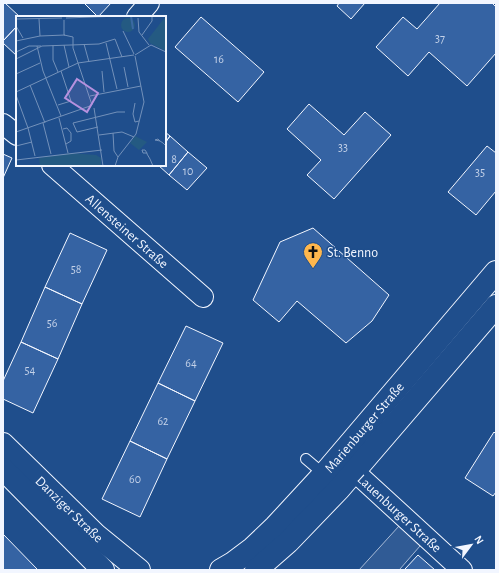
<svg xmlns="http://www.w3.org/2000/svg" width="499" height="573" viewBox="0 0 499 573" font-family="'Alegreya Sans',sans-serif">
	<rect width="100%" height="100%" fill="#1f4e8c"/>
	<path fill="#305b95" stroke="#a8bbd7" d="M399 526 420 546 400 569 401 570H359Z"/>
	<path fill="#3563a3" stroke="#f2f6ff" d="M3 3H5L20 17H17V26L3 41Z
		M84 3H111L98 17Z
		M339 3H365L351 19 337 6Z
		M440 3H492L496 7V53L467 86 429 52 408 76 376 47 403 17 417 29Z
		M201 17 264 72 238 102 175 47Z
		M17 26V56L3 43V41Z
		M309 104 344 135 365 112 391 135 334 199 307 175 321 160 287 129Z
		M165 132 170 136 165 143Z
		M170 136 188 152 169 175 158 165H165V143Z
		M487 146 496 153V191L476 215 448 192Z
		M188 152 207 168 187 190 169 175Z
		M3 154 12 158 3 178Z
		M313 228 389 295 372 321 346 343 297 301 279 322 253 300 280 242Z
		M70 233 107 250 82 304 45 287Z
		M45 287 82 304 58 359 21 342Z
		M186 326 223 343 195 401 158 383Z
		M21 342 58 359 33 413 3 399V381Z
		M158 383 195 401 167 459 130 441Z
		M494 432 496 434V492L493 496 465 478Z
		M130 441 167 459 140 517 102 499Z
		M3 534 38 570H3Z
		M418 555 435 570H407L405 569Z"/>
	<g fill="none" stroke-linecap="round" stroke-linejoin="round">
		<g stroke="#f2f6ff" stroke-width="12">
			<path id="service" d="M306 459 326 476"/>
		</g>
		<g stroke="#f2f6ff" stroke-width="22">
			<g id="minor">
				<path d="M137 17 149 3"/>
				<path d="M3 124 17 135"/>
				<path id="s1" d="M52 165 203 297"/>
				<path id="s2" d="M343 461 462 570"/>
			</g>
		</g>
		<g stroke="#f2f6ff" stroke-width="24">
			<g id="tertiary">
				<path id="s3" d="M3 444 96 535 139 570"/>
				<path d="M3 469 103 570"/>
				<path id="s4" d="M221 570 233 563 253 548 275 527 324 474 496 272"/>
				<path d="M256 570 288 542 339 489 496 306"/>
			</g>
		</g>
		<use href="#service" stroke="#1f4e8c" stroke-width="10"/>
		<use href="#minor" stroke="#1f4e8c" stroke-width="20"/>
		<use href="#tertiary" stroke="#1f4e8c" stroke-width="22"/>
	</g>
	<defs>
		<g id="church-pin" transform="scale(1)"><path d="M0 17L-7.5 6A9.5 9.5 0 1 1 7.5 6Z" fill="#ffb74d" stroke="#1f4e8c"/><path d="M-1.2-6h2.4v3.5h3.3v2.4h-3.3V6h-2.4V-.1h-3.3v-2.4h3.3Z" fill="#111"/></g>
	</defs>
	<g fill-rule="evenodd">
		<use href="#church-pin" x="313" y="252"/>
	</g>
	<g text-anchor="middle" stroke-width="3" stroke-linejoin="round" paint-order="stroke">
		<g font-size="12" fill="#c3d1e8">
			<text x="440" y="42">37</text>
			<text x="219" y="63">16</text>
			<text x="343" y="151">33</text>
			<text x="174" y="163">8</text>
			<text x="188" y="175">10</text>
			<text x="480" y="176">35</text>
			<text x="76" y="273">58</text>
			<text x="52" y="327">56</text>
			<text x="191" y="367">64</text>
			<text x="30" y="374">54</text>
			<text x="163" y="425">62</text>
			<text x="135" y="483">60</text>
		</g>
		<g font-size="14" fill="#f2f6ff" stroke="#1f4e8c">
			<text dy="5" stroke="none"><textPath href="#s1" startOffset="100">Allensteiner Straße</textPath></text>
			<text dy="5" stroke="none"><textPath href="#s4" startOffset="203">Marienburger Straße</textPath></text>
			<text dy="5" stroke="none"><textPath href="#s3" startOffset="93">Danziger Straße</textPath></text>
			<text dy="5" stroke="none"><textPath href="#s2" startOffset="77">Lauenburger Straße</textPath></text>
		</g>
		<g font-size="14" fill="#f2f6ff" stroke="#1f4e8c" text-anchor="start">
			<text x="327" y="257">St. Benno</text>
		</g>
	</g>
	<g transform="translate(16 16)">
		<rect width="150" height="150" fill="#1f4e8c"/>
		<path d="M150 0V35L134 27 132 23ZM105 9a7 7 0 1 1 14 0a7 7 0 1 1-14 0ZM119 120 131 126 123 134 114 127ZM55 137 80 139 85 142V150H24L23 142Z" fill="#245a82"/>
		<path fill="none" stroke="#3b69a3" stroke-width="2" d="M115 0 117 13"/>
		<path fill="none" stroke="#7391ba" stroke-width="1" d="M50 2 104 0M122 2 123 16 133 29M0 3 46 2M23 3 24 20 49 19M48 4V19L57 21V32L76 89M0 10 7 22M107 15 118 38M126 19 136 5V0M0 25 24 20M90 27 101 73M68 28 73 46M37 29V44L42 56M48 29 53 51M21 30 27 55 45 100M0 36 13 30H25M119 39 135 29 150 36M0 43 26 30 83 28 99 23 106 41M108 51 112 71M86 55 88 76M0 58 24 47M14 69 29 107M0 76 62 47 118 39M0 79 12 112 19 140M74 80 125 70M119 87 117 98 119 106 123 105M42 89 55 85 45 55M78 92 87 150M43 102 52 137M27 107 35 138M82 111 61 116 57 107 101 96H109M47 113 51 112 55 117V125L50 128M0 116 74 90M97 117 98 135 102 141M83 119 106 116 118 121M144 125 139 124 142 123 144 125 147 127 150 130M0 130 16 126M131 137H127L126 134H129L131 137V138L134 143 137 150M0 144 86 134M99 150 102 141 120 118 128 86 119 40"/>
		<path fill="#b691df" fill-opacity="0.15" stroke="#b691df" stroke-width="2" d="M61 63 82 77 71 96 49 82Z"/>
		<rect width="150" height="150" fill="none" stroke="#f2f6ff" stroke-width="2"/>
	</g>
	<rect width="499" height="573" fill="none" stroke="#f2f6ff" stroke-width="8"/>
	<g transform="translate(471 545) rotate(58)" stroke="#1f4e8c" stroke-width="3" paint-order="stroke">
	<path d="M0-3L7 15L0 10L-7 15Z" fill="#f2f6ff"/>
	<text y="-6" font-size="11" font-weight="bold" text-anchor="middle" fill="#f2f6ff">N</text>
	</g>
</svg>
